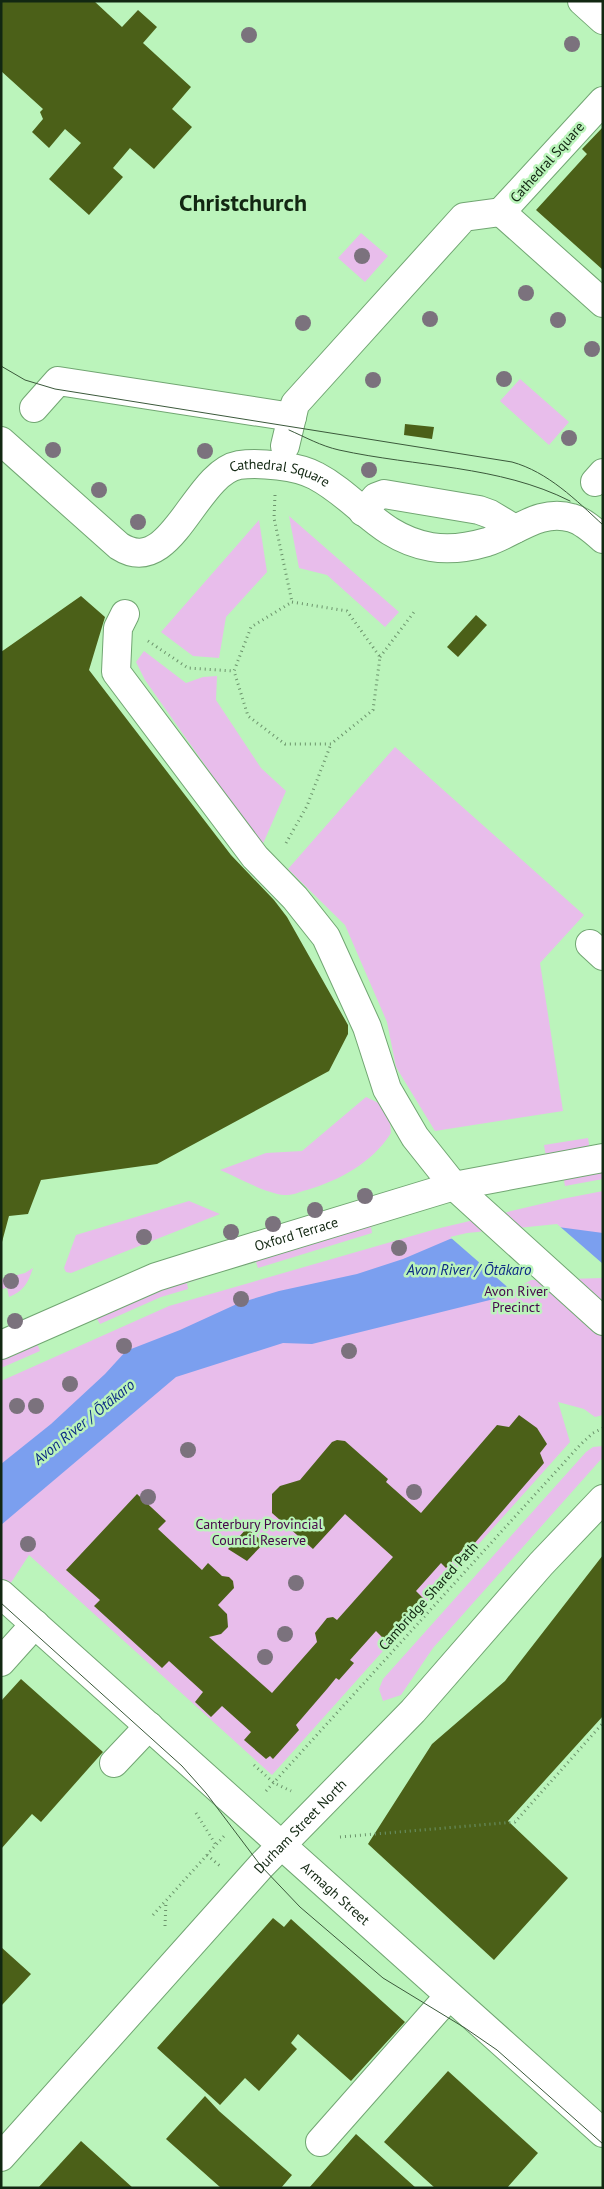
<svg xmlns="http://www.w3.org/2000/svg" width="604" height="2189" viewBox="0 0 604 2189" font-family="'PT Sans',sans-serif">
	<rect width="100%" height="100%" fill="#bbf4bb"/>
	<path fill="#e8bdeb" d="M361 233 388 256 365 282 338 258Z
		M520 379 569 422 549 445 500 401Z
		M289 516 399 612 385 627 327 575 299 568Z
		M259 520 267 572 226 617 219 658 193 656 161 632Z
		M144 651 186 683 203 677 217 676 216 700 261 768 286 791 262 846 145 680 136 662Z
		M395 747 584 915 540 963 563 1111 435 1131 396 1067 387 1022 345 925 288 869Z
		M366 1097 385 1106 390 1120 391 1133C372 1163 340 1180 307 1190 301 1191 294 1195 288 1195 270 1196 237 1177 220 1170L266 1153 302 1151Z
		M588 1138 590 1150 546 1157 544 1145Z
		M603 1168V1179L565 1186 563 1175Z
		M603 1191V1415L595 1417 584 1409 558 1402 570 1442 272 1775 29 1555 1 1598V1381L169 1306 436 1229 562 1199Z
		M189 1201 220 1214 71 1273 66 1272 64 1268 76 1235Z
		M381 1219 383 1223 371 1227 372 1233 258 1268 256 1262 239 1267 238 1262Z
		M33 1268C28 1283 24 1291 9 1297L7 1288 1 1289V1279L25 1273Z
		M202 1273 203 1278 187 1283 188 1289 161 1297 100 1324 97 1319 92 1320 90 1316Z
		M36 1341 40 1351 1 1368V1356Z
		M603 1446V1457L433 1648 401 1695 383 1701 379 1689 383 1679 586 1452 593 1447Z"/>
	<path fill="#7b9fef" d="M558 1227 603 1233V1276L530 1277 494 1299 312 1344 283 1343 176 1377 1 1525V1464L51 1424 105 1374 126 1351 180 1330 239 1303 279 1291 357 1274 403 1259 450 1239 467 1235Z"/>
	<path fill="#bbf4bb" d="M557 1224 603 1264V1278L531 1280 512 1291 450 1237 467 1233Z"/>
	<path fill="#4b6018" d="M1 1H94L122 27 138 10 157 27 143 43 191 87 172 109 192 127 154 169 130 148 113 168 123 177 89 215 49 179 81 143 65 129 49 148 32 132 43 119 40 112 43 109 1 71Z
		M603 127V270L536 210 587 154 582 149Z
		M405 424 434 427 432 439 404 435Z
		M81 596 105 617 89 670 231 855 274 900 287 917 348 1025V1034L329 1071 157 1164 41 1180 28 1214 9 1216 2 1242 1 652Z
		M476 615 487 625 458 657 447 647Z
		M519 1415 537 1428 547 1444 540 1453 544 1463 467 1552 464 1548 446 1568 441 1563 416 1591 423 1598 386 1641 376 1631 350 1660 354 1663 339 1680 336 1678 327 1689 296 1725 299 1730 273 1759 270 1756 266 1759 244 1740 251 1732 222 1706 211 1717 195 1702 203 1692 169 1661 162 1668 94 1606 100 1600 66 1570 137 1494 166 1521 158 1529 202 1570 208 1563 222 1576 229 1577 233 1581 234 1588 218 1605 227 1614 228 1627 221 1634 209 1637 272 1693 317 1642 315 1633 327 1618 333 1617 337 1620 393 1557 345 1514 313 1549 272 1513V1494L280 1486 300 1480 332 1442 337 1440 345 1441 388 1479 386 1482 421 1513 497 1425 509 1427Z
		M247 1528 264 1543 247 1561 228 1549Z
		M603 1555V1716L508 1821 568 1878 494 1960 368 1844 432 1744 505 1681Z
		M21 1679 103 1752 41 1822 32 1814 1 1849V1701Z
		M273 1918 284 1927 291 1919 405 2022 351 2081 298 2034 291 2043 297 2049 259 2091 245 2078 220 2105 157 2048Z
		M1 1947 31 1974 1 2006Z
		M448 2071 538 2153 507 2188H435L384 2142Z
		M205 2096 219 2111 292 2175 281 2188H221L166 2139Z
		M356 2134 416 2188H309Z
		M81 2141 133 2188H38Z"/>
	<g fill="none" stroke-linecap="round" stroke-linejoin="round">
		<g stroke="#71a672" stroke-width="30">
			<g id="minor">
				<path d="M582 1 603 20"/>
				<path d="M603 101 501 212 603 303"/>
				<path d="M34 408 58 381 292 417"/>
				<path id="s1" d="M1 441 119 546C172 580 194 473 239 465 259 462 298 466 316 476 358 498 379 538 431 547 448 550 470 547 487 542 515 533 540 508 572 518 583 521 594 531 603 539"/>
				<path d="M285 446 295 404 464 217 501 212"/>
				<path d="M595 482 603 473"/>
				<path d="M363 512 376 497 384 494 479 510 490 514 515 529"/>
				<path d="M125 614 118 628 116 672 255 857 295 898 326 937 367 1027 387 1089 415 1137 454 1186 603 1321"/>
				<path d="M590 944 603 956"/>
				<path id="s2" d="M1 1345 156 1277 191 1266 454 1186 603 1158"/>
				<path id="s3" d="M1 1594 603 2133"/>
				<path d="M1 1662 35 1624"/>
				<path d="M114 1763 149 1726"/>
				<path d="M320 2142 449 1996"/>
			</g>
		</g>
		<g stroke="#71a672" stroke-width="30">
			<g id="major">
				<path id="s4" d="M1 2157 261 1866 413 1711 541 1564 603 1499"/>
			</g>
		</g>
		<path stroke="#6b936b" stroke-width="3" stroke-dasharray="1 4" stroke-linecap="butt" d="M275 495 274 518 292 602
			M292 602 347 611 380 657 373 710 331 744H285L248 716 234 671 251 627Z
			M148 641 188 668 234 671
			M380 657 414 612
			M286 843 307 806 331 744
			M254 1765 274 1783 291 1791
			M266 1791 580 1445 593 1433 603 1428
			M196 1813 216 1845
			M340 1837 515 1822 603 1723
			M207 1855 220 1866
			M153 1915 224 1836
			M165 1926 166 1901"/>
		<use href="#minor" stroke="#fff" stroke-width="28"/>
		<use href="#major" stroke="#fff" stroke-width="28"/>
		<path stroke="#3b593b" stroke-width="1" d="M1 366 25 380 55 389 512 462C548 472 576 500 603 525
			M289 430C305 437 321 446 339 450 416 467 499 465 570 501
			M1 1603 182 1766 206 1793 261 1866 300 1907 383 1978 465 2028 497 2050 603 2144"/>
	</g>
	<g fill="#7b727d">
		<circle cx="249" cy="35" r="8"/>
		<circle cx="572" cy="44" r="8"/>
		<circle cx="362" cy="256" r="8"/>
		<circle cx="526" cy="293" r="8"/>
		<circle cx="430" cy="319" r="8"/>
		<circle cx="558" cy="320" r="8"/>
		<circle cx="303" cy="323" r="8"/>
		<circle cx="592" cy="349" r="8"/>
		<circle cx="504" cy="379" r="8"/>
		<circle cx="373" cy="380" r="8"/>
		<circle cx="569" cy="438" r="8"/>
		<circle cx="53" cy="450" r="8"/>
		<circle cx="205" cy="451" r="8"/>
		<circle cx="369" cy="470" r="8"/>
		<circle cx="99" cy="490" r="8"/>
		<circle cx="138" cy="522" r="8"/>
		<circle cx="365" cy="1196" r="8"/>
		<circle cx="315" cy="1210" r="8"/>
		<circle cx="273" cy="1224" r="8"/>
		<circle cx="231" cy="1232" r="8"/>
		<circle cx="144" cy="1237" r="8"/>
		<circle cx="399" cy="1248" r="8"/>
		<circle cx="11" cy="1281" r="8"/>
		<circle cx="241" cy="1299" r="8"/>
		<circle cx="15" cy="1321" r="8"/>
		<circle cx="124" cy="1346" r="8"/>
		<circle cx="349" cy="1351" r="8"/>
		<circle cx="70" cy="1384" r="8"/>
		<circle cx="17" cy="1406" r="8"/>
		<circle cx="36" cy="1406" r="8"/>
		<circle cx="188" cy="1450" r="8"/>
		<circle cx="414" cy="1492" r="8"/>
		<circle cx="148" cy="1497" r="8"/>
		<circle cx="28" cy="1544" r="8"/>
		<circle cx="296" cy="1583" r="8"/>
		<circle cx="285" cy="1634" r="8"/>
		<circle cx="265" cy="1657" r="8"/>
	</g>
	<g text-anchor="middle" stroke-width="5" stroke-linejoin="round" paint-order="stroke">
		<g font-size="14" fill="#122712" stroke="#bbf4bb">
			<text transform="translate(547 162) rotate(-48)" y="5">Cathedral Square</text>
			<text dy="5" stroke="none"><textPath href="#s1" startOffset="358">Cathedral Square</textPath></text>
			<text dy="5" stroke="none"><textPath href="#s2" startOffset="316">Oxford Terrace</textPath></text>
			<text transform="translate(428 1596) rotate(-48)" y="5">Cambridge Shared Path</text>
			<text dy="5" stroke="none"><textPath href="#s4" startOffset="446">Durham Street North</textPath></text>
			<text dy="5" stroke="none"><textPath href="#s3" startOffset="449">Armagh Street</textPath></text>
		</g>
		<g font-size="14" fill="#46074b" stroke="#bbf4bb">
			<text x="516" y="1296">Avon River<tspan x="516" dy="16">Precinct</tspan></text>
			<text x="259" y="1529">Canterbury Provincial<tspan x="259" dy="16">Council Reserve</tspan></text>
		</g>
		<g font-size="15" font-style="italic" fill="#0d2b85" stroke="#bbf4bb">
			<text x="469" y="1275">Avon River / Ōtākaro</text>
			<text transform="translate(84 1422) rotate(-39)" y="5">Avon River / Ōtākaro</text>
		</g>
		<g font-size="24" font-weight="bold" fill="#122712" stroke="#bbf4bb">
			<text x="243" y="211">Christchurch</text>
		</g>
	</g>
	<rect width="604" height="2189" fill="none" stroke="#122712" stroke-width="5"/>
</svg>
